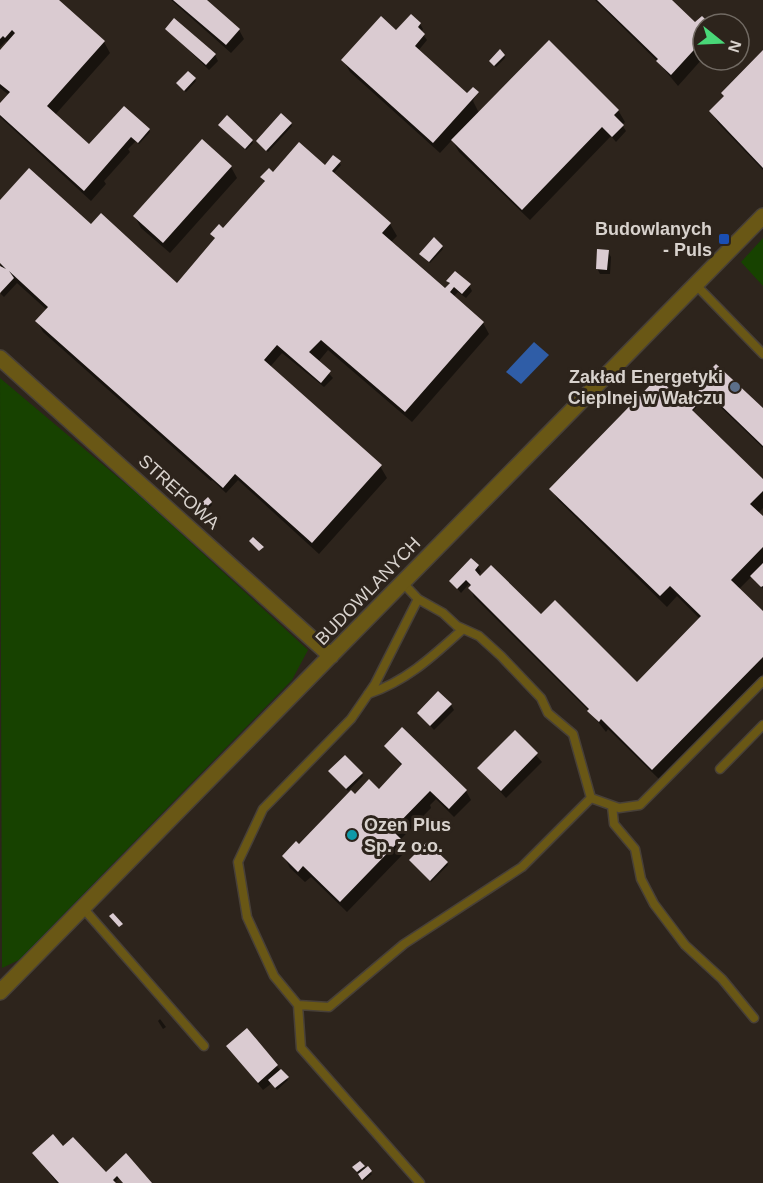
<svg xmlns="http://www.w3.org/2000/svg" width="763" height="1183" viewBox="0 0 763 1183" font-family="Arial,sans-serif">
	<rect width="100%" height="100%" fill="#2d241c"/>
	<path fill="#174200" d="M763 238V286L741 262Z
		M0 378 139 495 308 650 292 680 19 960 2 968Z"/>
	<path fill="#2f5da7" d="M534 342 549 355 521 384 506 372Z"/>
	<path fill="#0007" d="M0 0H57L104 42 110 53 55 115 89 146 149 130 150 132 139 144 136 141 128 149 130 152 104 181 106 184 91 201 0 117V105L9 95 0 88V52L8 43 6 41 0 47Z
		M171 0H205L239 30 244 39 231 53Z
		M595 0H669L695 25 702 18 707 24H703V58L678 86 659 63Z
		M420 24 423 29 421 32 427 40 418 51 471 99 477 93 473 101 479 113 618 110 625 122 622 125 626 131 616 142 611 136 530 220 459 152 452 140 440 153 350 72 343 60 397 32Z
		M167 29 215 55 218 61 209 70Z
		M763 53V170L718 123 711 111Z
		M504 55 505 58 496 67 492 63Z
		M188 73 196 81 186 92 179 86Z
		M291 124 292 126 268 152 259 143Z
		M221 127 252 141 253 143 246 150Z
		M334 157 341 165 333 174 390 224 397 236 391 242 450 294 447 288 450 285 448 281 469 285 472 291 466 298 458 292 453 297 483 323 489 334 412 422 328 350 318 362 333 378 324 387 282 353 270 367 380 466 387 478 319 554 238 480 226 493 212 480 211 481 43 332 37 321 47 310 17 283 4 297 1 294 0 202 91 226 178 284 215 239 212 234 223 230 265 183 262 178 325 167Z
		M231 167 237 178 170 253 141 228 135 217Z
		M442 247 443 249 430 263 422 256Z
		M608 252 611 257 610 274H600L597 268Z
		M699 383 763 409V448L708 395 692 412 763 481V508L758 513 763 518V589L752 576 739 589 763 613V674L660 780 608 729 606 732 591 713 474 597 469 584 461 593 451 581 478 566 481 572 478 575 637 684 700 619 677 596 667 607 558 500 551 489 691 411 688 404 703 389Z
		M211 503 212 505 200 516 197 513Z
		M451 705 454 710 434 730 419 713Z
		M403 729 466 791 471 800 454 817 436 799 430 805 431 808 400 840 406 851 347 912 311 877 305 882 290 868 284 856 355 796 379 791 402 766 386 747Z
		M515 732 542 762 506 798 479 768Z
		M331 774H362L363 776 348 791Z
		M412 862 447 863 448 865 431 882Z
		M160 1019 166 1027 163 1029 158 1021Z
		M247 1030 288 1080 277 1090 272 1083 263 1090 228 1046Z
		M62 1147 110 1179 107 1172 150 1183H123L119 1178 114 1183H57L47 1170Z
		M363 1166 372 1174 364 1181 354 1168Z"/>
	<path fill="#dacbd1" d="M0 0H59L105 41 47 106 89 144 124 106 150 129 138 143 131 137 84 191 0 115V103L10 92 0 84V50L15 33 12 30 5 38 3 36 0 39Z
		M173 0H207L240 29 226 45Z
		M597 0H672L695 22 702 16 710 24H703V40L671 75 656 61 658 59Z
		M411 14 421 23 418 27 425 34 415 46 467 93 473 87 479 92 433 143 341 60 381 16 396 30Z
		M174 18 216 54 206 65 165 29Z
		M549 40 619 110 614 115 624 125 612 137 602 127 522 210 451 140Z
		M500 49 505 55 494 66 489 61Z
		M763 50V168L709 111 724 96 721 93Z
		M188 71 196 78 184 91 176 83Z
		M281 113 292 123 266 151 256 141Z
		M227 115 253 140 245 149 218 125Z
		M202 139 232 166 163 243 133 216Z
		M299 142 325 165 333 155 341 161 332 171 391 223 382 233 445 288 450 283 446 281 455 271 471 284 462 294 454 287 450 292 484 322 405 412 321 340 309 352 331 371 321 383 277 345 264 360 382 465 312 543 235 474 223 488 35 321 48 307 9 271 14 278 0 293V266L6 269 0 263V200L29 168 91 224 101 213 177 283 215 238 210 234 219 224 223 228 265 181 260 177 269 168 273 172Z
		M434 237 443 246 429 262 419 254Z
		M597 249 609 250 607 270 596 269Z
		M716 364 763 408V446L708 393 692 410 763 479V491L750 504 763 516V547L731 580 763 611V657L652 770 601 719 599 722 587 711 589 709 468 588 471 585 466 580 457 589 449 581 471 558 479 565 475 570 480 576 491 565 541 614 555 600 637 682 701 616 670 586 660 596 549 489 658 377 685 405 702 387 697 383Z
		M208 497 212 502 198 515 194 510Z
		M253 537 264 547 259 551 249 541Z
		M763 563V586L761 587 750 576Z
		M438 691 452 704 430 726 417 713Z
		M402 727 467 790 449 809 430 791 392 830 401 839 340 902 303 866 298 872 282 856 296 841 299 844 351 790 355 794 369 779 379 789 402 764 384 746Z
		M515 730 538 753 501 791 477 768Z
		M345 755 363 773 346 789 328 771Z
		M427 842 448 862 430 881 409 860Z
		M113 913 123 924 119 927 109 916Z
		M247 1028 278 1065 258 1083 226 1046Z
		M281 1069 289 1077 275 1088 268 1080Z
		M53 1134 63 1146 73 1137 106 1172 126 1153 152 1183H123L117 1176 113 1180 116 1183H59L32 1153Z
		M360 1161 365 1166 357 1172 352 1167Z
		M368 1166 372 1171 362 1180 358 1174Z"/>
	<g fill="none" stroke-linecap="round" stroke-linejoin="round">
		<g stroke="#484038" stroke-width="11">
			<path id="service" d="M696 285 763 354
				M403 583 418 599 443 613 457 626 479 636 501 656 541 698 548 713 573 734 591 798
				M418 599 375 684 351 719 263 809 238 862 247 917 274 976 298 1005 329 1007 404 944 522 867 591 798
				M368 694C407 681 433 656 463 629
				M720 769 763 725
				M591 798 619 808 640 805 763 681
				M612 806 614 824 635 849 641 879 654 904 685 945 722 979 754 1018
				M83 908 204 1046
				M298 1005 301 1048 420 1183"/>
		</g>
		<g stroke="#484038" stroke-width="18">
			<path id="minor" d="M0 358 331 656
				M0 992 763 216"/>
		</g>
		<use href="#service" stroke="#695715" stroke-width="8"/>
		<use href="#minor" stroke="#695715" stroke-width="15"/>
	</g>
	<rect fill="#1a4fb4" stroke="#2d241c" stroke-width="2" x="718" y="233" width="12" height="12" rx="3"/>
	<circle fill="#5c6f8a" stroke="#2d241c" stroke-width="2" cx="735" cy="387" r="6"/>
	<circle fill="#0f9aa8" stroke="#2d241c" stroke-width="2" cx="352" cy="835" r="6"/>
	<g text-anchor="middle" stroke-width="6" stroke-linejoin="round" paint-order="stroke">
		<g font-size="18" font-weight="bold" fill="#d8d2cd" stroke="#2d241c" text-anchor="end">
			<text x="712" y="235">Budowlanych<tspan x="712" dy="21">- Puls</tspan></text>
			<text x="723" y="383">Zakład Energetyki<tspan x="723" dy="21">Cieplnej w Wałczu</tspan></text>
			<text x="364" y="831" text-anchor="start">Ozen Plus<tspan x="364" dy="21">Sp. z o.o.</tspan></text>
		</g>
		<g font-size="18" fill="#d8d2cd" stroke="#2d241c">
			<text transform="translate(179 492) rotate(42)" y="6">STREFOWA</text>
			<text transform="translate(368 591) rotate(-46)" y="6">BUDOWLANYCH</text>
		</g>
	</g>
	<g transform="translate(721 42) rotate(108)"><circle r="28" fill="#2d241c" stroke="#716a63" stroke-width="1.5"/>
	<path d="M0-4.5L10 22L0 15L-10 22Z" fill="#49d778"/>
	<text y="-9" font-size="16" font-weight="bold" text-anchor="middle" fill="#d8d2cd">N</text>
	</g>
</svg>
